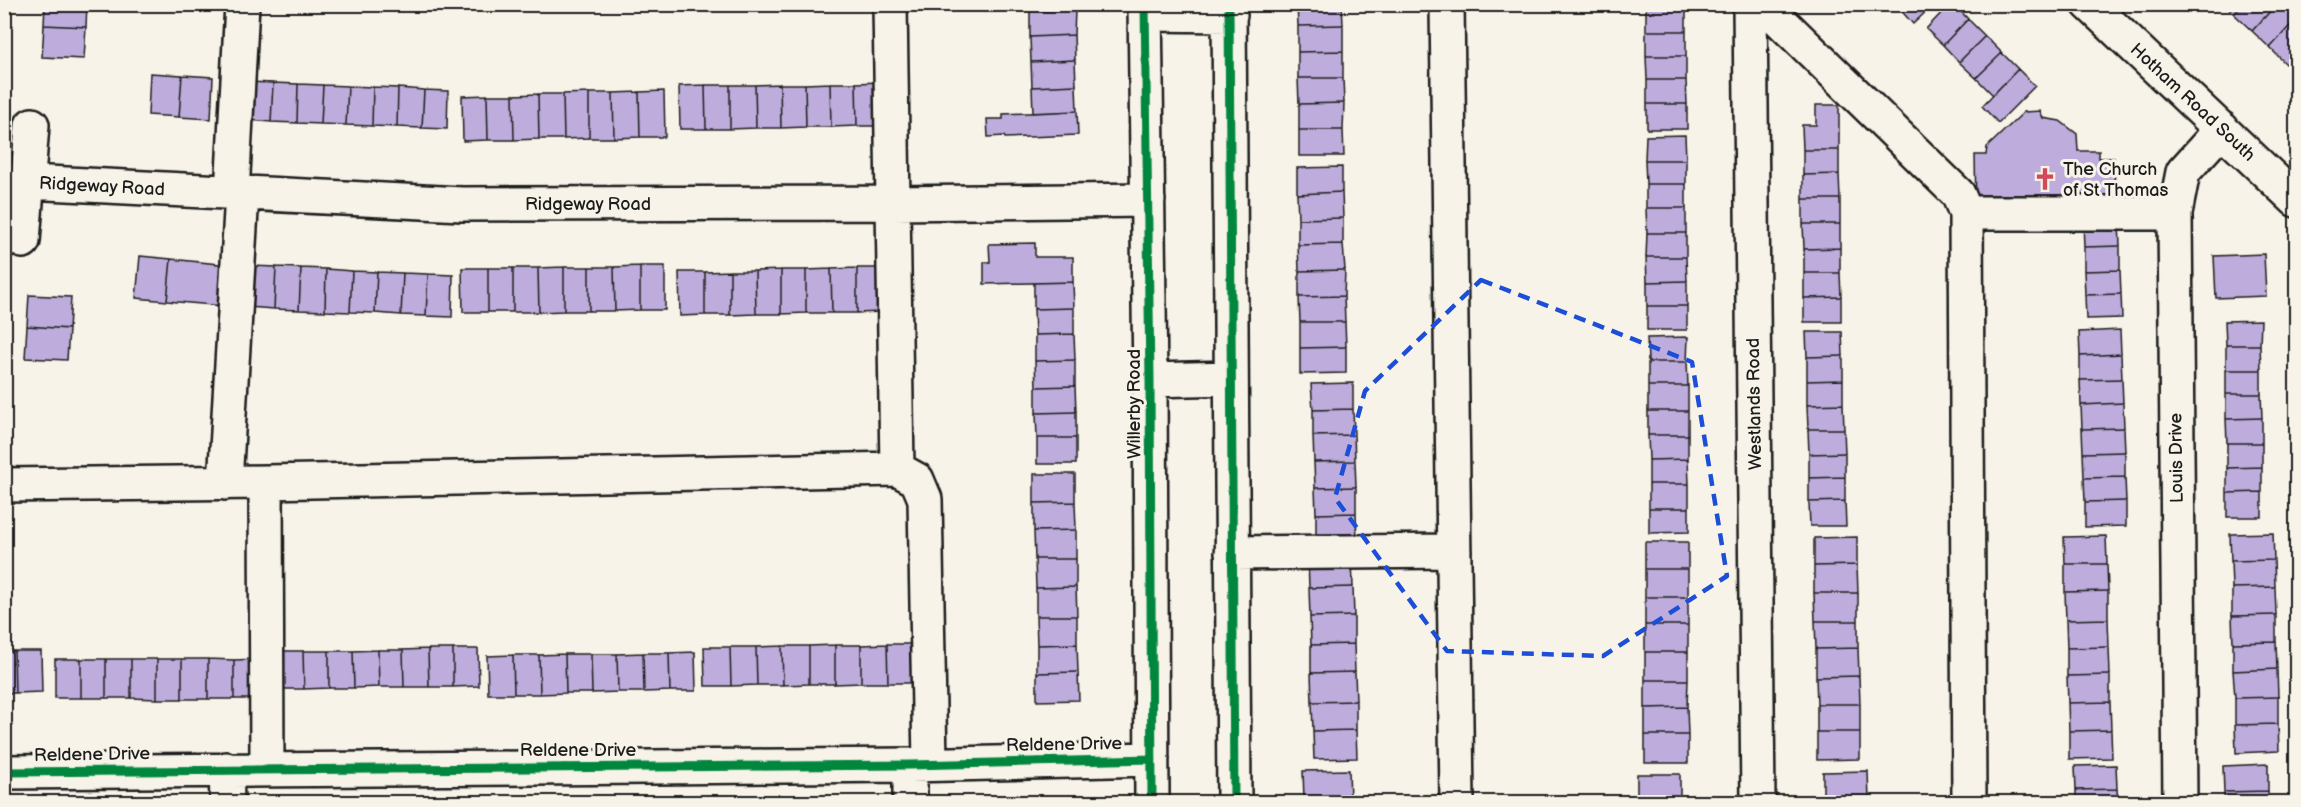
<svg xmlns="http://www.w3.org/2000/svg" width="2301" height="807" viewBox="0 0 2301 807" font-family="'Balsamiq Sans',sans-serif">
	<rect width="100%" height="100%" fill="#f7f3e8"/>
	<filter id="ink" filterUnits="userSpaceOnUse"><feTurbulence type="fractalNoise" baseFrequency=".0167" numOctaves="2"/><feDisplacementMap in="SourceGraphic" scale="12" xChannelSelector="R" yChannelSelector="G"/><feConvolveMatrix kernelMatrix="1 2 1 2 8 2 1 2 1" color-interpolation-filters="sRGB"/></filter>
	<g filter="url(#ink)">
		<path fill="#bdacdc" stroke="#1c1c1c" stroke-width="1.5" d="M45 4H87L86 27 44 25Z
			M1030 4H1075V10L1030 11Z
			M1297 4H1342L1343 25 1298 26Z
			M1646 4H1686V7H1646Z
			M1899 4H1934L1913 24 1897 6Z
			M1950 4H1954L1968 19 1943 45 1926 29Z
			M2225 4H2243L2234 14Z
			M2243 4H2277L2252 31 2234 14Z
			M2277 4H2283L2296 19 2270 48 2252 31Z
			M1646 7H1686V31H1646Z
			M1075 10 1074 35 1030 37V11Z
			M1968 19 1985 36 1959 62 1943 45Z
			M2296 19V55L2287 65 2270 48Z
			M44 25 86 27 84 59 42 57Z
			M1343 25V51L1298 52V26Z
			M1646 31H1686V56H1646Z
			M1074 35 1075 60 1031 62 1030 37Z
			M1985 36 2002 53 1976 78 1959 62Z
			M1343 51V78H1298V52Z
			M2002 53 2018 69 1993 95 1976 78Z
			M2296 55V73L2287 65Z
			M1646 56H1686V80H1647Z
			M1075 60 1076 85 1032 87 1031 62Z
			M2018 69 2035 86 1998 123 1982 106Z
			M150 73 182 75 179 117 148 115Z
			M182 75 213 77 211 119 179 117Z
			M1298 78H1343L1344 103 1299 104Z
			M1647 80H1686L1687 104H1647Z
			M247 82 273 83 271 122 246 120Z
			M881 82V126H857L856 83Z
			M273 83 298 84 297 123 271 122Z
			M830 83H856L857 126 831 127Z
			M830 83 831 127H806L805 84Z
			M298 84 323 85 321 124 297 123Z
			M780 84 781 128H756L755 85Z
			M780 84H805L806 127 781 128Z
			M323 85 348 86 346 125 321 124Z
			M705 85 706 129H680L679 86Z
			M705 85H730V129H706Z
			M730 85H755L756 128 730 129Z
			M1076 85 1077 111 1033 113 1032 87Z
			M348 86 373 87 372 126 346 125Z
			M373 87 398 88 397 127 372 126Z
			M398 88 424 90 422 128 397 127Z
			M424 90 448 91 447 129 422 128Z
			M664 91 665 137H640L639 92Z
			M639 92 640 137 614 138 613 93Z
			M589 93H613L614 138H589Z
			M589 93V138L564 139 563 94Z
			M538 94H563L564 139H539Z
			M538 94 539 139 514 140 513 95Z
			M487 95 488 140 463 141 462 96Z
			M487 95H513L514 140H488Z
			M1344 103 1343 130H1299V104Z
			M1647 104H1687V129H1647Z
			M1816 105H1839V150H1803L1802 125H1816Z
			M1077 111 1078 135 1005 138 1004 136 988 137 987 119H1003V114Z
			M2040 111 2043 118 2060 121 2077 134 2078 151H2099V158H2114L2115 199 1976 208 1975 155H1986L1987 147 2024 112Z
			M1299 130H1343L1344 156H1299Z
			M1685 135 1686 160H1645L1646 136Z
			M1803 150H1839V174L1803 175Z
			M1645 160H1686V184H1646Z
			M1342 167V192L1297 194V168Z
			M1839 174 1840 199H1803V175Z
			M1646 184H1686V208H1646Z
			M1342 192 1343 218 1298 219 1297 194Z
			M1803 199H1840V224H1803Z
			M1646 208H1686V233H1647Z
			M1343 218V244L1298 245V219Z
			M2119 222 2120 246 2084 247 2083 223Z
			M1803 224H1840V248L1804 249Z
			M1647 233H1686V257H1646Z
			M1035 243V257H1073V282L984 284V262H990L989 244Z
			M1343 244 1345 270 1299 271 1298 245Z
			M2120 246V270L2084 271V247Z
			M1840 248V273H1804V249Z
			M2264 254 2266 296 2216 298 2214 256Z
			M140 256 171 259 167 301 136 298Z
			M1646 257H1686L1687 281 1647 282Z
			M171 259 228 265 224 306 167 301Z
			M251 266 276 267 274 309 248 307Z
			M640 266V310L615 311 614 267Z
			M640 266H665V310H640Z
			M276 267 301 268 299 310 274 309Z
			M564 267H589V311H564Z
			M564 267V311L539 312 538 268Z
			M589 267H614L615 311H589Z
			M301 268 326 269 325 311 299 310Z
			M462 268H488V312H463Z
			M488 268H513V312H488Z
			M513 268H538L539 312H513Z
			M857 268V313H832L831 269Z
			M857 268H882V312L857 313Z
			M326 269 352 271 350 312 325 311Z
			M831 269 832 313H806V270Z
			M781 270H806V313L781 314Z
			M781 270V314H756L755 271Z
			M1345 270 1344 296 1299 297V271Z
			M2120 270 2121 294 2085 295 2084 271Z
			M352 271 377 272 375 313 350 312Z
			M730 271V315H705V272Z
			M730 271H755L756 314 730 315Z
			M377 272 403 273 401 315 375 313Z
			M679 272H705V315L680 316Z
			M403 273 428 274 426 316 401 315Z
			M1804 273H1840L1841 297 1804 298Z
			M428 274 453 275 452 317 426 316Z
			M1687 281V306H1647V282Z
			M1073 282 1074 308 1034 309V283Z
			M2121 294 2122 318 2086 319 2085 295Z
			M29 295 71 297 69 329 27 326Z
			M1344 296 1345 322H1300L1299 297Z
			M1841 297V322H1804V298Z
			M1647 306H1687V330H1647Z
			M1074 308V334L1035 335 1034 309Z
			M2261 320 2260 345H2226L2225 321Z
			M1300 322H1345L1346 347 1300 348Z
			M27 326 69 329 67 360 25 358Z
			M2120 330 2121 354 2080 356 2079 332Z
			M1806 332H1842L1843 356 1807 357Z
			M1074 334 1075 360 1035 361V335Z
			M1688 337 1687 362H1648L1647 338Z
			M2226 345H2260L2261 370H2226Z
			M1346 347V373L1300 374V348Z
			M2121 354 2122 379 2080 380V356Z
			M1843 356V380L1807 381V357Z
			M1075 360V386L1036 387 1035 361Z
			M1648 362H1687L1688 386H1648Z
			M2226 370H2261V394H2226Z
			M2122 379 2123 403 2081 405 2080 380Z
			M1843 380V404L1807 405V381Z
			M1353 383V409L1313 410 1311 384Z
			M1075 386 1076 412 1036 413V387Z
			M1648 386H1688V411H1648Z
			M2226 394H2261L2262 418 2226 419Z
			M2123 403 2124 428 2082 429 2081 405Z
			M1843 404 1844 429H1808L1807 405Z
			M1353 409 1354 435 1313 436V410Z
			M1648 411H1688V435H1648Z
			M1076 412V438H1037L1036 413Z
			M2262 418V443H2227L2226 419Z
			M2124 428 2125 452 2083 453 2082 429Z
			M1808 429H1844L1845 453 1809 454Z
			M1354 435 1355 461 1314 462 1313 436Z
			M1648 435H1688V459L1649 460Z
			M1037 438H1076V464H1037Z
			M2227 443H2262V467L2227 468Z
			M2125 452V477L2084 478 2083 453Z
			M1845 453V477L1809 478V454Z
			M1688 459 1689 484H1649V460Z
			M1355 461 1356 487 1315 488 1314 462Z
			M2262 467V492L2227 493V468Z
			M1034 474H1075V502L1034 503Z
			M1845 477V501L1809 502V478Z
			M2125 477 2126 501 2085 502 2084 478Z
			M1649 484H1689V508H1649Z
			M1356 487V513L1316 514 1315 488Z
			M2262 492V517H2227V493Z
			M1845 501 1846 526H1810L1809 502Z
			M2126 501V526L2085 527V502Z
			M1075 502 1076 530 1034 531V503Z
			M1649 508H1689V532L1649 533Z
			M1356 513 1357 539 1316 540V514Z
			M1076 530V559H1035L1034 531Z
			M2273 533 2274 560 2231 561 2230 534Z
			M2106 536 2107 564H2065L2064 537Z
			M1857 537V565L1814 566V538Z
			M1645 542H1688V569H1645Z
			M1352 558 1353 587 1309 588 1308 559Z
			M1035 559H1076V587L1036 588Z
			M2274 560 2275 587 2232 588 2231 561Z
			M2065 564H2107L2108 591 2065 592Z
			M1857 565 1858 593H1814V566Z
			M1645 569H1688V597H1645Z
			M1076 587 1077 616H1036V588Z
			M1353 587 1354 616 1310 617 1309 588Z
			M2275 587 2276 615 2232 616V588Z
			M2108 591V619L2066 620 2065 592Z
			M1814 593H1858V621H1815Z
			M1645 597H1688V625H1645Z
			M2276 615V642L2233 643 2232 616Z
			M1036 616H1077V644L1037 645Z
			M1354 616V644L1311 645 1310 617Z
			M2108 619 2109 647 2067 648 2066 620Z
			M1815 621H1858V648L1816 649Z
			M1645 625H1688V652H1645Z
			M2276 642 2277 669 2233 671V643Z
			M887 644H913L914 683H888Z
			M887 644 888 683H861V645Z
			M1077 644 1078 672 1037 673V645Z
			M1354 644 1355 672 1311 673V645Z
			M835 645H861V683L835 684Z
			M835 645V684H809V646Z
			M782 646 783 685H757L756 647Z
			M782 646H809V684L783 685Z
			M704 647H730L731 686H705Z
			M730 647H756L757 685 731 686Z
			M2109 647 2110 675 2067 676V648Z
			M1858 648 1859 676 1816 677V649Z
			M428 649H453V687H429Z
			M428 649 429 687H404L403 650Z
			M453 649H478L479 686 453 687Z
			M378 650 379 687 354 688 353 651Z
			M378 650H403L404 687H379Z
			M14 651H41L42 692 15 693Z
			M14 651 15 693H4V652Z
			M278 651H303L304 689H279Z
			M303 651H329V688L304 689Z
			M329 651H353L354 688H329Z
			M695 652 696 691H670L669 653Z
			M1645 652H1688V680H1645Z
			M643 653 644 692H618L617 654Z
			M643 653H669L670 691 644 692Z
			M565 654H591L592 693H566Z
			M565 654 566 693 540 694 539 655Z
			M591 654H617L618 692 592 693Z
			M513 655H539L540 694H514Z
			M513 655 514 694H488L487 656Z
			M55 659H81V698H55Z
			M81 659H106V698H81Z
			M106 659H131V698H106Z
			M131 659H157V699L131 698Z
			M157 659H182V699H157Z
			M182 659H208V699H182Z
			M208 659 234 660V699H208Z
			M259 659V699H234V660Z
			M2277 669 2278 697 2235 698 2233 671Z
			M1078 672 1079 700 1037 701V673Z
			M1355 672 1356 701 1312 702 1311 673Z
			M2110 675V702L2068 703 2067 676Z
			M1859 676 1860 704H1817L1816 677Z
			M1645 680H1688L1687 707 1645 708Z
			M2278 697V724L2235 725V698Z
			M1356 701V730L1313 731 1312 702Z
			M2110 702 2111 730 2069 731 2068 703Z
			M1817 704H1860V732H1817Z
			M1687 707 1688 735H1645V708Z
			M2278 724 2279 751 2236 753 2235 725Z
			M1356 730 1357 758 1314 759 1313 731Z
			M2111 730 2112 758 2069 759V731Z
			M1817 732H1860V759L1817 760Z
			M1645 735H1688V763H1645Z
			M2268 764V791L2224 792 2223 766Z
			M2116 765 2117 789 2076 790 2075 766Z
			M1349 770 1350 799 1304 800 1303 771Z
			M1868 771 1869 800H1823V772Z
			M1637 774H1680V800L1637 801Z
			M2117 789 2118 802H2076V790Z
			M2268 791 2269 802H2224V792Z
			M1350 799V802H1304V800Z
			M1680 800V802H1637V801Z
			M1823 800H1869V802H1823Z"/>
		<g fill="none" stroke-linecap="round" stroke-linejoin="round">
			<g stroke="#1c1c1c" stroke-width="38">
				<path id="minor" d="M890 4 897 469 917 480 925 499 930 763
					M1145 4 1150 380 1152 802
					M1229 4 1234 802
					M1447 4 1457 802
					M1750 4 1758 802
					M1763 4 1958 194 1966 213 1969 802
					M2089 4 2296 200
					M1145 14 1230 15
					M28 182 462 204 892 203 1148 200
					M232 193 242 4
					M1966 213H2175
					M23 241 32 125
					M1150 380 1231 378
					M266 482 267 769
					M225 483 242 194
					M4 485 266 482 897 469
					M1232 553 1454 551
					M910 765V802
					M226 769 227 802
					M4 772 910 765 1152 759
					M2180 802 2175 213 2183 172 2222 129"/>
			</g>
			<use href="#minor" stroke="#f7f3e8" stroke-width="33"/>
			<g stroke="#f7f3e8" stroke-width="13">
				<path id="cycleway" d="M1145 4 1150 380 1152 802
					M1229 4 1234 802
					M4 772 910 765 1152 759"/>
			</g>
			<use href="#cycleway" stroke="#00873e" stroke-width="9"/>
		</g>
	</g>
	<path fill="none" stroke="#1d4ed8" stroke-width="4.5" stroke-dasharray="12 8" stroke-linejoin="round" d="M1481 280 1692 362 1727 576 1603 656 1447 651 1335 498 1365 391Z"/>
	<defs>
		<g id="church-bare" transform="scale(1.8)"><path d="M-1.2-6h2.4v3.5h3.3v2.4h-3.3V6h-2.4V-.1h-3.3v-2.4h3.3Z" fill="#d1495b" stroke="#f7f3e8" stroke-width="2.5" paint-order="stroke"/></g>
	</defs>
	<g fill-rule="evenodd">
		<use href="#church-bare" x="2045" y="179"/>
	</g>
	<g text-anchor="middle" stroke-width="6" stroke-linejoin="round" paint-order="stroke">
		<g font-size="18" fill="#1c1c1c" stroke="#f7f3e8">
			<text transform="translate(2193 102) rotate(43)" y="6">Hotham Road South</text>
			<text transform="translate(102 186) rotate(3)" y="6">Ridgeway Road</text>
			<text x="588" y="210">Ridgeway Road</text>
			<text transform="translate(1134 404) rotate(-90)" y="6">Willerby Road</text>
			<text transform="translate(1754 404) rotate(-91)" y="6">Westlands Road</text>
			<text transform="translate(2176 458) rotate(-91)" y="6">Louis Drive</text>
			<text transform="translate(1064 744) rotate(-1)" y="6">Reldene Drive</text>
			<text x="578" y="756">Reldene Drive</text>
			<text transform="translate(92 754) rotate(-1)" y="6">Reldene Drive</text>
		</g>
		<g font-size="18" fill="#1c1c1c" stroke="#f7f3e8" text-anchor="start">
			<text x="2063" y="175">The Church<tspan x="2063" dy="21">of St Thomas</tspan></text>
		</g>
	</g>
	<rect width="2301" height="807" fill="none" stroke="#f7f3e8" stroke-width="24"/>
	<rect x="12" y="12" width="2277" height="783" fill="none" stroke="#1c1c1c" stroke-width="2" filter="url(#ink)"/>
</svg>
